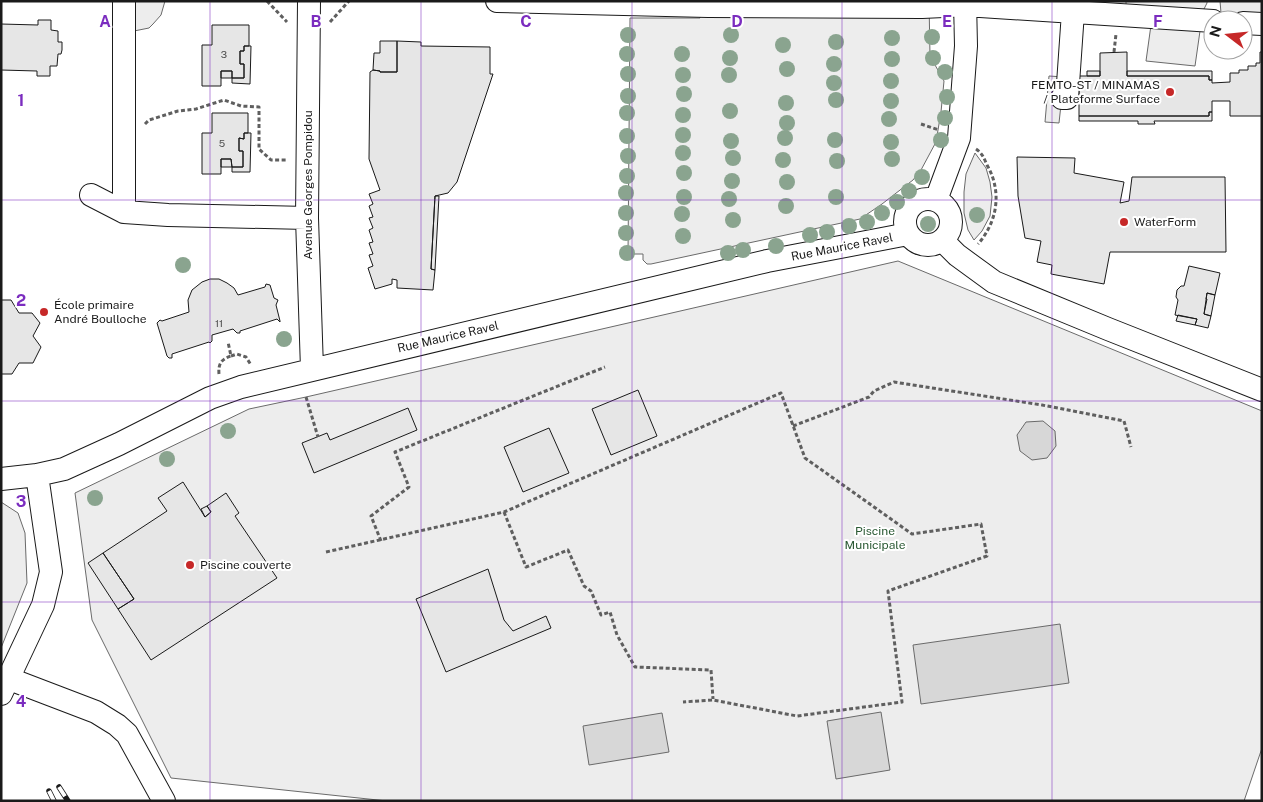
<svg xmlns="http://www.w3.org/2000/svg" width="1263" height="802" viewBox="0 0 1263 802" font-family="'Public Sans',sans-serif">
	<rect width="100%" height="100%" fill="#fff"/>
	<path fill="#ededed" stroke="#6a6a6a" d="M131 1H165L161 15 153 24 149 28 129 32Z
		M700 1H929L930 56 944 81 941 112 936 142 921 170 913 180 882 204 860 219 651 264H647L643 260V254H628L630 18H700Z
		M1126 1H1207V3L1204 9 1200 11 1126 7Z
		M1220 1H1262V17L1225 15 1221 13Z
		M1151 25 1200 31 1195 66 1146 61Z
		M1049 76 1064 77 1059 123 1045 122Z
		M975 153 986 168 990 182 992 197 990 216 982 231 974 240 968 230 964 213V192L966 174Z
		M898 261 1262 411V748L1244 801H387L171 778 92 620 75 493 249 409 306 397Z
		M1 502 18 513 25 533 27 583 1 648Z"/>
	<path fill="#d7d7d7" stroke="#6a6a6a" d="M1043 421 1055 431 1056 446 1047 458 1032 460 1020 451 1017 435 1026 422Z
		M1060 624 1069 683 921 704 913 645Z
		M881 712 890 770 836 779 827 721Z
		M662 713 669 752 589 765 583 726Z"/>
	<path fill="#e6e6e6" stroke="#1a1a1a" d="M38 20H51V30L58 31V42H62V50L61 54H58L57 66H50V76H37V71L1 70V24L38 25Z
		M212 25H249V46H244V51H240V64H244V78H232V71H221V86H202V45H212Z
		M380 41H397V72H380V71L373 70 374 53H380Z
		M397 41 421 42V46L490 47V74H493L457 182 448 193 435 196 431 269 435 270 433 290 397 288V280L392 279V284L375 289 368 268 373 266 369 255 373 254 369 243 373 242 369 230 373 228 369 218 373 217 369 206 373 204 369 194 380 190 369 159 370 72 373 70 380 71V72H397Z
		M244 46H251L250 84 232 83V78H244V64H240V51H244Z
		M1127 52V76H1209V80H1212V83L1230 82V73H1239V70H1248V66H1256V63H1260V52H1262V116H1230V101H1212V112H1209V116H1079V76H1100V53Z
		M221 71H232V78H221Z
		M1087 71H1100V76H1087Z
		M1127 71H1212V80H1209V76H1127Z
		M1209 112H1212V121H1154L1155 124H1138V121H1079V116H1209Z
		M212 113H248V133H244V139L239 138V151H243V167H232L231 159H221V174H202V133H212Z
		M244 133H251L250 172H232V167H243V151H239V138L244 139Z
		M1017 157 1075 158 1074 173 1124 182 1120 203 1129 201 1132 177H1225L1226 252H1110L1104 284 1051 274 1052 265 1037 262 1041 241 1025 238 1018 196Z
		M221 159H231L232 167H221Z
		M435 196H439L435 270 431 269Z
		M1189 266 1220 273 1215 295 1207 293 1206 299H1207L1204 314 1211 316 1208 328 1195 325 1197 319 1175 315 1178 300 1176 297 1177 290 1181 286H1184Z
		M210 279H219L227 283 234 288 238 295 265 287 266 284 270 285 274 298 278 300 276 305 280 321V322L277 319 240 331V333H237L233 329 212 335V341L210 343 209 342 172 354V358H169L167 356 157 323 160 320 162 321 189 312 188 300 192 290 202 282Z
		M1207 293 1215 295 1211 316 1204 314Z
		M1 300H11L19 313H32L40 323 33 336 41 347 33 363H19L12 374H1Z
		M1178 315 1197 319 1195 325 1176 321Z
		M638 390 657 436 611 455 592 409Z
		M408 408 417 430 314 473 302 443 327 433 330 440Z
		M549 428 569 473 523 492 504 447Z
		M183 482 205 517 211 512 207 506 226 493 239 513 235 516 277 578 151 660 118 609 134 599 103 553 167 511 158 498Z
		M207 506 211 512 205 517 201 509Z
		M103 553 134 599 118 609 88 563Z
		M488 569 504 620 513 631 546 616 551 628 446 672 416 599Z"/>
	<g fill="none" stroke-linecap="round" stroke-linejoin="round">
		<g stroke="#1a1a1a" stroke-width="24">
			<path id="minor" d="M309 1 307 218 312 369
				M497 1 708 6 922 7 965 5 1213 21
				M1243 23 1262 24
				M1062 98H1067L1073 12
				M91 195 124 212 168 215 307 218
				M905 222a23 23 0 1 1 46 0a23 23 0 1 1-46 0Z
				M936 200 959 138 966 46 965 1
				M124 212V1
				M943 241 957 255 994 282 1108 329 1262 390
				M1 479 37 475 64 469 119 444 210 398 241 387 767 261 908 234
				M7 678 96 712 117 725 127 734 164 801
				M1 694 43 605 51 572 37 475"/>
		</g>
		<path stroke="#5f5f5f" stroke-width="3" stroke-dasharray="4 2.5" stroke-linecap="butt" d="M267 1 287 22
			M330 22 349 1
			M1114 52 1116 34
			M145 124 149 120 178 111 196 109 224 100 241 106 259 107V149L271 160H286
			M921 124 939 130
			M976 149C982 153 984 158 987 165 1002 191 998 221 978 244
			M231 356 237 354 246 357 251 365
			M219 374C218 363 222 359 231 356L228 342
			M306 397 318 437
			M793 426 869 397 874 391 894 382 1042 405 1124 421 1131 447
			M504 512 526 567 568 550 584 586 591 591 601 615 610 612 617 635 635 667 711 670 713 699
			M381 541 371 516 409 487 395 452 605 367
			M326 552 504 512 781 393 805 458 912 534 981 524 987 556 888 591 902 702 797 716 713 700 683 702"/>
		<use href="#minor" stroke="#fff" stroke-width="22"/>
		<g stroke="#1a1a1a" stroke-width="5.5">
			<path id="rail" d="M59 787 68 801
				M49 791 54 801"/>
		</g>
		<use href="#rail" stroke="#fff" stroke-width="4" stroke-dasharray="11" stroke-linecap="butt"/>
	</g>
	<g fill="#8aa48f">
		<circle cx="628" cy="35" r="8"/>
		<circle cx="731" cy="35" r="8"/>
		<circle cx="932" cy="37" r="8"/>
		<circle cx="892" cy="38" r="8"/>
		<circle cx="836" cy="42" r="8"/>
		<circle cx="783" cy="45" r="8"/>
		<circle cx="627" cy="54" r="8"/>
		<circle cx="682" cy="54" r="8"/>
		<circle cx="730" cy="58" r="8"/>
		<circle cx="933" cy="58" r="8"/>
		<circle cx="892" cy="59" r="8"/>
		<circle cx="834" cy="64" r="8"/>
		<circle cx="787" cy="69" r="8"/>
		<circle cx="945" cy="72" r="8"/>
		<circle cx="628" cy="74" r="8"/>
		<circle cx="683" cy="75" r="8"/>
		<circle cx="729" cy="75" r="8"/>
		<circle cx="891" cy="81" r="8"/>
		<circle cx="834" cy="83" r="8"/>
		<circle cx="684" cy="94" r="8"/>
		<circle cx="628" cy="96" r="8"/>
		<circle cx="947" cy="97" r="8"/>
		<circle cx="836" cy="100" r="8"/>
		<circle cx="891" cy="101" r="8"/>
		<circle cx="786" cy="103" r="8"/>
		<circle cx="730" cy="111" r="8"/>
		<circle cx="627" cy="113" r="8"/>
		<circle cx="683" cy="115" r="8"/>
		<circle cx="945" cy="118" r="8"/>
		<circle cx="889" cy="119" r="8"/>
		<circle cx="787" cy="123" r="8"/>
		<circle cx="683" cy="135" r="8"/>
		<circle cx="627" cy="136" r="8"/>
		<circle cx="785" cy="138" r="8"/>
		<circle cx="835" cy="140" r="8"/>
		<circle cx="941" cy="140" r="8"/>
		<circle cx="731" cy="141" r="8"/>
		<circle cx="891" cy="142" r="8"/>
		<circle cx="683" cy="153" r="8"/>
		<circle cx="628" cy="156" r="8"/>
		<circle cx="733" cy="158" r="8"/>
		<circle cx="892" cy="159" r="8"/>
		<circle cx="783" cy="160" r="8"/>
		<circle cx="837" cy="161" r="8"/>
		<circle cx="684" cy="173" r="8"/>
		<circle cx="627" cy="176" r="8"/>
		<circle cx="922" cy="177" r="8"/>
		<circle cx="732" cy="181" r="8"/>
		<circle cx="787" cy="182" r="8"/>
		<circle cx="909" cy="191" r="8"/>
		<circle cx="626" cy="193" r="8"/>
		<circle cx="684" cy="197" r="8"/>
		<circle cx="836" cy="197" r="8"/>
		<circle cx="729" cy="199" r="8"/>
		<circle cx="897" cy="202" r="8"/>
		<circle cx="786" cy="206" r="8"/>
		<circle cx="626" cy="213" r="8"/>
		<circle cx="882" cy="213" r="8"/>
		<circle cx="682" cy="214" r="8"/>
		<circle cx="977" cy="215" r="8"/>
		<circle cx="733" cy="220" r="8"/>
		<circle cx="867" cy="222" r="8"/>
		<circle cx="928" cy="224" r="8"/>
		<circle cx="849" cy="226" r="8"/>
		<circle cx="827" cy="232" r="8"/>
		<circle cx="626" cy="233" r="8"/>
		<circle cx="810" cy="235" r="8"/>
		<circle cx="683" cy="236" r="8"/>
		<circle cx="776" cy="246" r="8"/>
		<circle cx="743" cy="250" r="8"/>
		<circle cx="627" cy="253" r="8"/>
		<circle cx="728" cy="253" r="8"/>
		<circle cx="183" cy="265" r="8"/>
		<circle cx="284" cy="339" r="8"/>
		<circle cx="228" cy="431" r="8"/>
		<circle cx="167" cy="459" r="8"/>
		<circle cx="95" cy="498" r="8"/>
	</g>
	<path fill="none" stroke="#7b2cbf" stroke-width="1" stroke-opacity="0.55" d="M210 1V801M421 1V801M632 1V801M842 1V801M1052 1V801M1 200H1262M1 401H1262M1 602H1262"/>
	<g fill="#c62828" stroke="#fff" stroke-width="2">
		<circle cx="1170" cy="92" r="5"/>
		<circle cx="1124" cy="222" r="5"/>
		<circle cx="44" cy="312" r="5"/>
		<circle cx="190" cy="565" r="5"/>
	</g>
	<g text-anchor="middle" stroke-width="4" stroke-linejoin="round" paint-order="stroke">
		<g font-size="10" fill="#4d4d4d">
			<text x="224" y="58">3</text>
			<text x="222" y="147">5</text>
			<text x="219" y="327">11</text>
		</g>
		<g font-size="12" fill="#1a1a1a" stroke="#fff" text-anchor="start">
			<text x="1160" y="89" text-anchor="end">FEMTO-ST / MINAMAS<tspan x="1160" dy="14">/ Plateforme Surface</tspan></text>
			<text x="1134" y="226">WaterForm</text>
			<text x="54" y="309">École primaire<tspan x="54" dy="14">André Boulloche</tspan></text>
			<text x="200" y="569">Piscine couverte</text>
		</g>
		<g font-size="12" fill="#1a1a1a" stroke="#fff">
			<text transform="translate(308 185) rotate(-90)" y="4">Avenue Georges Pompidou</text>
			<text transform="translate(842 247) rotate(-11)" y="4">Rue Maurice Ravel</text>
			<text transform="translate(448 337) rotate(-13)" y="4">Rue Maurice Ravel</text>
		</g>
		<g font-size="12" fill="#2b5a34" stroke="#fff">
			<text x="875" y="535">Piscine<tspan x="875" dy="14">Municipale</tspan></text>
		</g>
	</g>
	<g font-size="16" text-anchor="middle" font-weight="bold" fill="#7b2cbf" stroke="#fff" stroke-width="4" stroke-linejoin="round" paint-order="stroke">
		<text x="105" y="27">A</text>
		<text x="316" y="27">B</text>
		<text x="526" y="27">C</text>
		<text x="737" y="27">D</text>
		<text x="947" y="27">E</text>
		<text x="1158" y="27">F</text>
		<text x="21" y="106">1</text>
		<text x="21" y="306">2</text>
		<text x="21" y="507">3</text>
		<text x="21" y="707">4</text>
	</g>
	<rect width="1263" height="802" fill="none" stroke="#1a1a1a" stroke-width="5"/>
	<g transform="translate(1228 35) rotate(286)"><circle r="24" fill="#ffffff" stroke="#a3a3a3"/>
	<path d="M0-4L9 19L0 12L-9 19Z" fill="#c62828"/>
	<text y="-8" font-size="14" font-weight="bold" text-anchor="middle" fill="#1a1a1a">N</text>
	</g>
</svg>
